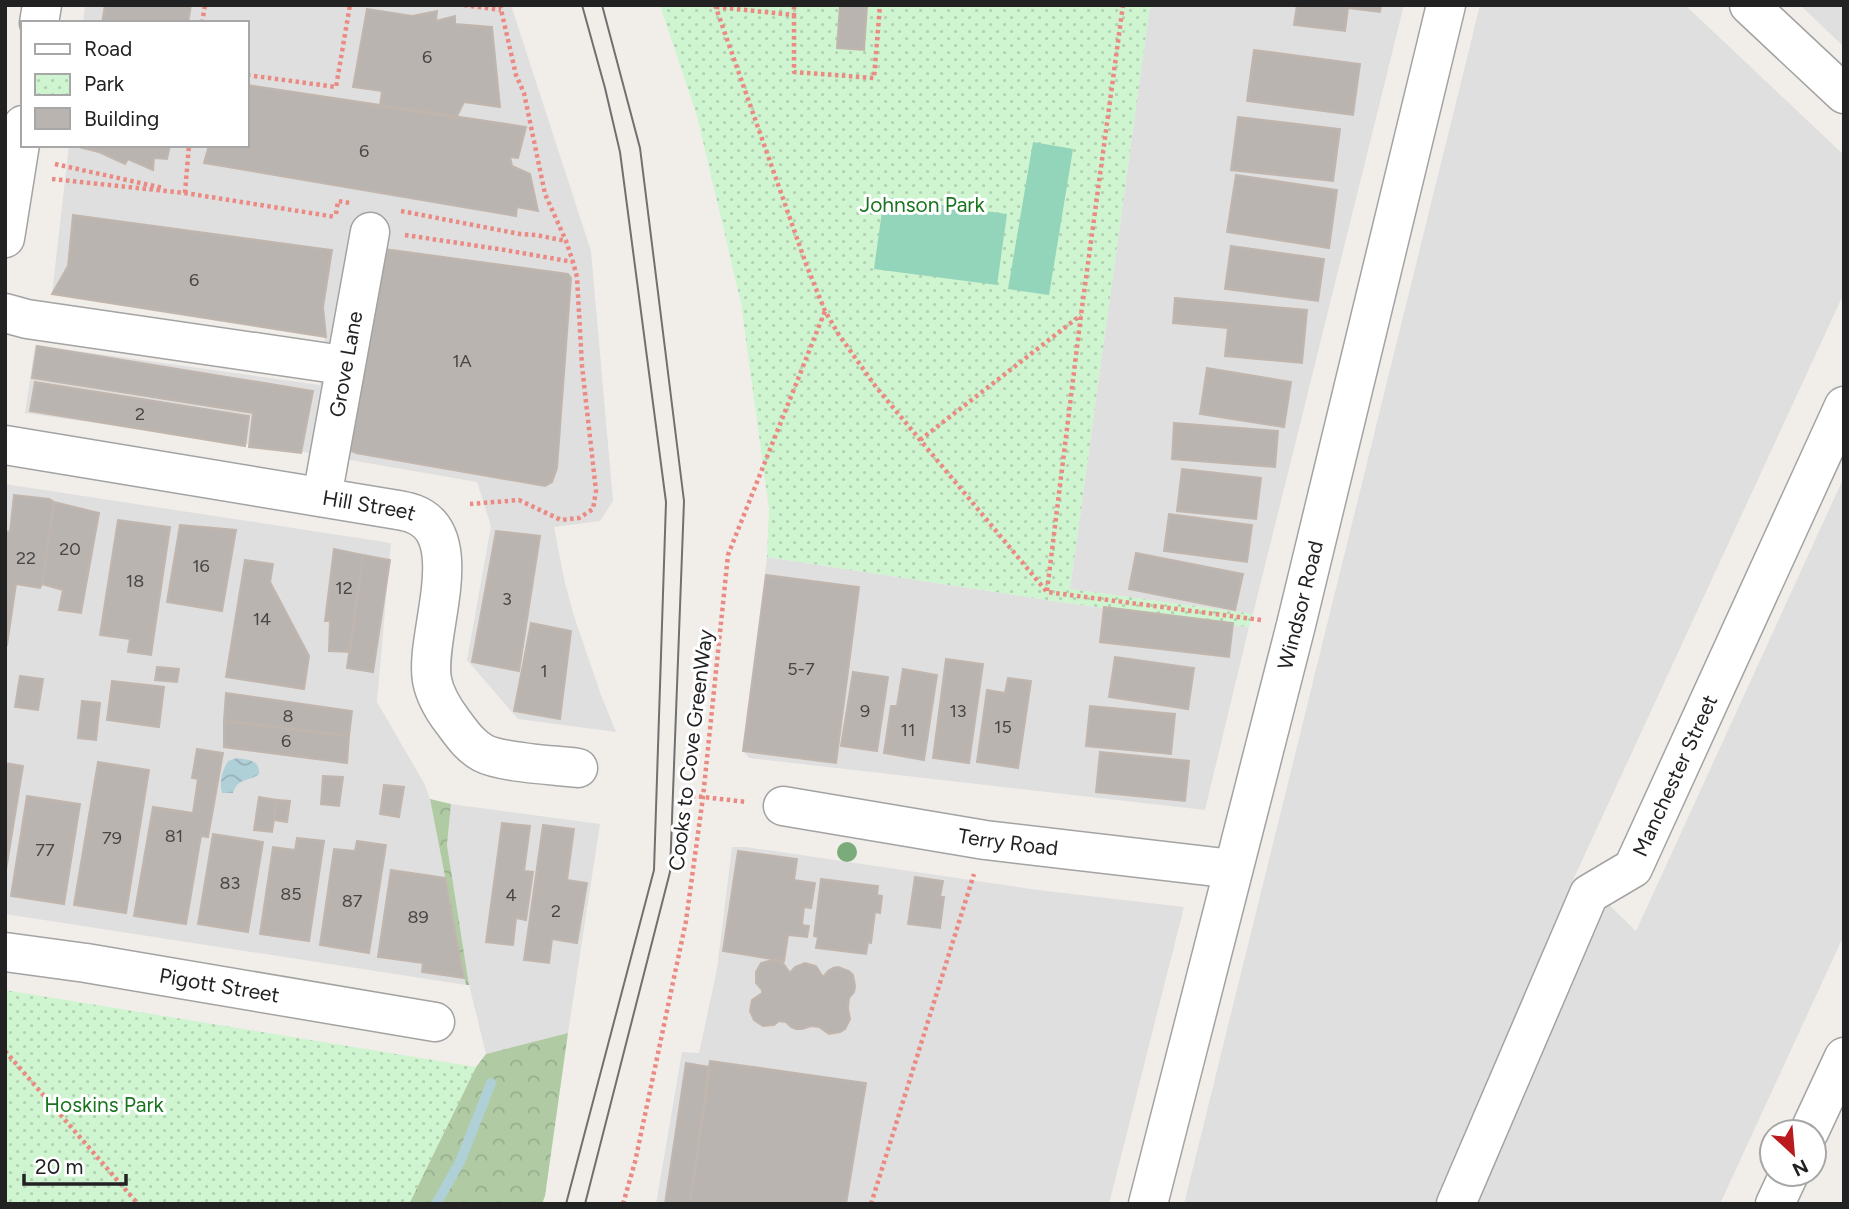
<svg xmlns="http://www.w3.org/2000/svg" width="1849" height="1209" viewBox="0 0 1849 1209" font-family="Figtree,sans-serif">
	<defs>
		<pattern id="forest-crowns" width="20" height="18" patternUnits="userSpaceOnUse" patternTransform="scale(1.75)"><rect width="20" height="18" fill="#b0cba4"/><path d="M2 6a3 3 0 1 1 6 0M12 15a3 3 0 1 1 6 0" fill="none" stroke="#97ae8d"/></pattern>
		<pattern id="park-dots" width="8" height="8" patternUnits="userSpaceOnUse" patternTransform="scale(1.75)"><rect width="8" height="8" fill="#cef4d0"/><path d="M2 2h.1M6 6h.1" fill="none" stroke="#b1d1b2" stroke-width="1.8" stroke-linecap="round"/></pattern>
		<pattern id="water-waves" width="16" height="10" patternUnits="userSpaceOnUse" patternTransform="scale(1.75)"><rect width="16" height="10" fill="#b0d0d8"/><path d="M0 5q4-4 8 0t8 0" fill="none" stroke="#97b2b9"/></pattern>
	</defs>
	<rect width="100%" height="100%" fill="#f1eeea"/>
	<path fill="#e0dfdf" d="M85 5H511L591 251 613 501 600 521 554 527 565 583 575 619 601 695 616 732 518 719 467 660 491 526 477 482 310 453 25 413 35 345 320 385 325 336 52 294 69 145H247V23H83Z
		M1150 5H1404L1253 614 1070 589Z
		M1480 5H1685L1844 155V293L1574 878 1435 1204H1184Z
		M1800 5H1844V47Z
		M1844 477V935L1720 1204H1471L1602 898 1636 931Z
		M5 484 391 543 377 702 424 783 430 799 466 985 5 914Z
		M767 557 1067 603 1249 627 1205 810 749 758 743 751Z
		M451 804 600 824 568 1033 486 1054 469 985 447 845Z
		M732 847H746L1038 890 1184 907 1109 1204H656L682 1052 699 1053 717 969Z"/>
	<path fill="url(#forest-crowns)" d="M430 799 451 804 447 845 469 985H466Z
		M568 1033 545 1196 542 1204H409L476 1067 486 1054Z"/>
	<path fill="url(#park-dots)" d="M660 5H1150L1070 589 1253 614 1249 627 1067 603 767 557 769 509 741 303 697 116Z
		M5 990 476 1067 409 1204H5Z"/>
	<path fill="#92d5ba" d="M1033 142 1073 149 1049 295 1008 289Z
		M884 197 1007 214 997 285 874 269Z"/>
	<path fill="url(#water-waves)" d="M237 758C247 760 260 759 259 774 248 782 238 777 233 793H222C219 782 222 771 228 761Z"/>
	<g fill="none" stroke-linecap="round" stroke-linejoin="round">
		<path stroke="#b0d0d8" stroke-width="10" d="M436 1204 460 1162 491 1083"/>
	</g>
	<path fill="#bab4b0" stroke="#c1b6ae" stroke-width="2" d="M105 5H191L188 23H102Z
		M840 5H867L864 50 837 48Z
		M840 5H867L864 50 837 48Z
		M1297 5H1381L1380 12 1348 8 1345 31 1294 25Z
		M367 9 412 16 437 11 436 21 455 16V24L492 27 500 107 464 102 456 118 380 106 382 91 353 87Z
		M1254 50 1360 64 1353 115 1247 101Z
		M247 85 526 127 518 158 510 157 512 166 530 174 538 211 517 207 516 216 204 163 209 145H247Z
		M1238 117 1340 129 1333 181 1231 170Z
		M80 145H170L167 159 154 158 153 170 128 159 125 164 99 152 79 147Z
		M1236 175 1337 190 1329 248 1227 232Z
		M73 215 332 250 323 307 326 337 52 294 68 266Z
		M1231 246 1324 259 1318 301 1225 289Z
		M377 248 568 274 571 278 557 468 552 482 545 486 356 453 347 449Z
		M1175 298 1307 310 1302 363 1225 356 1228 328 1173 323Z
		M37 346 313 391 301 453 249 447 253 413 32 378Z
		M1207 368 1291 382 1284 427 1200 414Z
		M35 382 249 416 245 446 30 411Z
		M1174 423 1278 431 1275 467 1172 459Z
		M1182 469 1261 478 1256 519 1177 511Z
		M14 495 49 499 54 502 42 584 40 588 16 584 7 645H5V531L10 532Z
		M54 502 99 513 81 613 59 610 63 590 42 584Z
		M1169 514 1252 525 1247 562 1164 551Z
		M118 520 170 527 151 655 128 652 130 639 100 635Z
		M180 525 236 530 222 611 167 602Z
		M496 531 540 536 519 671 472 662Z
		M334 549 363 555 350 652 329 651 330 621H325Z
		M1136 553 1243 574 1235 610 1129 589Z
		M363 555 390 560 373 672 347 668Z
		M245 560 273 564 270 582 309 656 304 689 226 677Z
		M766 575 859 587 836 763 743 751Z
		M1104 607 1233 623 1229 657 1100 642Z
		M531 623 571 631 560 719 514 711Z
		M1115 657 1194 668 1188 709 1109 697Z
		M946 659 983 664 969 763 933 758Z
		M157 667 179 669 177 682 155 680Z
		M903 669 937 675 924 760 884 753 891 706H897Z
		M853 672 888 677 877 751 841 746Z
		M20 676 43 679 38 710 15 707Z
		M1008 678 1031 681 1018 768 977 762 987 690 1005 693Z
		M112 681 164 687 159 727 107 720Z
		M226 693 352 711 349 736 224 721Z
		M82 701 100 703 96 740 78 738Z
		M1090 706 1175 714 1171 754 1086 746Z
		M224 721 349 736 347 763 224 747Z
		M197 749 223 753 208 837 201 836 186 924 134 916 153 807 193 813 198 779 192 778Z
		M1100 752 1189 761 1185 801 1096 792Z
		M98 762 149 770 126 913 74 905Z
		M5 763 23 766 5 876Z
		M323 776 343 777 339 806 321 804Z
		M384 785 404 787 399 817 380 814Z
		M27 796 80 804 64 904 11 896Z
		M259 797 277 800 272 832 254 830Z
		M277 800 290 801 287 822 274 820Z
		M502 823 530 826 524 871 533 872 526 920 516 918 513 945 486 942Z
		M543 825 574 829 567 880 587 883 577 943 552 939 549 963 524 960Z
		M213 834 263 842 248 932 198 924Z
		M297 838 324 841 309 941 260 934 273 847 295 850Z
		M357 841 386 845 369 953 320 945 334 849 355 851Z
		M738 851 797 859 794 880 815 883 811 908 804 907 802 925 809 926 807 937 788 935 784 961 723 951Z
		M391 870 445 878 464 978 422 972 423 963 378 957Z
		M915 877 943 881 940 897H944L940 928 908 924Z
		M821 879 878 886 877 895 882 896 880 913 875 912 871 943 868 942 866 954 816 948 818 937 814 936Z
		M772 960 783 963 790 973 795 967 805 963 816 966 823 977 828 971 833 968 838 967 849 971 853 975 855 986 854 992 849 998 848 1008 850 1019 845 1029 840 1032 829 1034 819 1027 811 1026 802 1029H796L791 1027 786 1022 779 1021 774 1025 763 1026 754 1020 750 1011 751 1005 752 1000 762 993V990L756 983V972L761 963Z
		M710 1061 866 1083 846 1204H690Z
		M686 1063 710 1067 690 1204H665Z"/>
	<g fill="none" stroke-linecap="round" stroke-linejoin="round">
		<g stroke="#a3a3a3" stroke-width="41">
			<g id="minor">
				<path d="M1749 5 1844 94"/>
				<path d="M39 23 42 5"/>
				<path d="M5 238 23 125"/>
				<path d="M5 313 27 319 329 363"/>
				<path id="s1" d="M5 445 398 510C403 511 409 512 414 514 470 536 424 636 432 680 435 696 443 709 453 722 462 734 470 746 483 753 502 763 555 765 578 768"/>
				<path id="s2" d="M322 497 370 232"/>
				<path id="s3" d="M783 806 985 840 1233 869"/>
				<path id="s4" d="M5 952 86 963 435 1022"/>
				<path d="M1809 1132 1844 1057"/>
				<path id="s5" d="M1148 1204 1296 625 1446 5"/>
				<path id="s6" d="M1456 1204 1589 894 1633 868 1844 406"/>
				<path d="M1775 1204 1789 1174"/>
			</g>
		</g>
		<path stroke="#ea8a82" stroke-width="4.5" stroke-dasharray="3.5 3.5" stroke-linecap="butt" d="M464 5 501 10
			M500 5 516 75 524 93 545 194 566 241 573 262
			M715 5 806 264 825 311 839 335 876 387 1047 592 1261 620
			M716 7 794 15V5
			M794 15V72L874 78 880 5
			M202 23 205 5
			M247 75 336 87 350 5
			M55 164 163 188
			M52 179 185 193 336 217
			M185 193 189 145
			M401 211 520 234 536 235 566 241
			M336 214 338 201 350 203
			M405 235 505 250 573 262 577 277 582 366 596 491 593 509 579 518 561 520 519 500 470 504
			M920 440 1081 315
			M1047 591 1081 315 1123 5
			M685 795 747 802
			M5 1051 138 1204
			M623 1204 635 1162 686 921 703 797 728 555 825 311
			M871 1204 974 874"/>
		<use href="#minor" stroke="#fff" stroke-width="38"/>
		<path stroke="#707070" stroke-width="2" d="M566 1204 654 870 666 502 620 152 605 88 582 5
			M585 1204 670 872 684 501 640 148 602 5"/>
	</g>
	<circle fill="#7bab7b" cx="847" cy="852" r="10"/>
	<g text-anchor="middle" stroke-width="6" stroke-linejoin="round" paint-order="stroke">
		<g font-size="18" fill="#484646">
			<text x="427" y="63">6</text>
			<text x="364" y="157">6</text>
			<text x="194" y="286">6</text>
			<text x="462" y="367">1A</text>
			<text x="140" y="420">2</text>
			<text x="70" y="555">20</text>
			<text x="26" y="564">22</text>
			<text x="201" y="572">16</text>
			<text x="135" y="587">18</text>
			<text x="344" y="594">12</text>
			<text x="507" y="605">3</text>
			<text x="262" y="625">14</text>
			<text x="801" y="675">5-7</text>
			<text x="544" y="677">1</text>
			<text x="865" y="717">9</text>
			<text x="958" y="717">13</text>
			<text x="288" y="722">8</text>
			<text x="1003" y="733">15</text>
			<text x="908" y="736">11</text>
			<text x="286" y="747">6</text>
			<text x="174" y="842">81</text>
			<text x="112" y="844">79</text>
			<text x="45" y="856">77</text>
			<text x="230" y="889">83</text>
			<text x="291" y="900">85</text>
			<text x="511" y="901">4</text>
			<text x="352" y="907">87</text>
			<text x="556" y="917">2</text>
			<text x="418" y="923">89</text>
		</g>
		<g font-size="21" fill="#1a7520" stroke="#fff">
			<text x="922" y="212">Johnson Park</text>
			<text x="104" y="1112">Hoskins Park</text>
		</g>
		<g font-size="21" fill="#222" stroke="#fff">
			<text dy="7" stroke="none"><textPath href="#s2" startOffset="135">Grove Lane</textPath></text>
			<text dy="7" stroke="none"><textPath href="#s1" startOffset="369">Hill Street</textPath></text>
			<text dy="7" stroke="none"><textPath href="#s5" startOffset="618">Windsor Road</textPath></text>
			<text transform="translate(691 750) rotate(-83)" y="7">Cooks to Cove GreenWay</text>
			<text dy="7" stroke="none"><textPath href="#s6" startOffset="490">Manchester Street</textPath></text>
			<text dy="7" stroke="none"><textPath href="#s3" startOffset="228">Terry Road</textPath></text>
			<text dy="7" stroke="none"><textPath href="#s4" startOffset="217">Pigott Street</textPath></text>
		</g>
	</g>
	<rect width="1849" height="1209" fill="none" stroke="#222222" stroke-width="14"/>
	<rect x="21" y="21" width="228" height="126" fill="#ffffff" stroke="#a7a7a7" stroke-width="2"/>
	<rect x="35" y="44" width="35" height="10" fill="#ffffff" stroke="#a7a7a7" stroke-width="2"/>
	<text x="84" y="56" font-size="21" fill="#222222">Road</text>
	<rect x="35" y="74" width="35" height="21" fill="url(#park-dots)" stroke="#a7a7a7" stroke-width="2"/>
	<text x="84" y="91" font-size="21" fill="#222222">Park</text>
	<rect x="35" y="108" width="35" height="21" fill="#bab4b0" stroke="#a7a7a7" stroke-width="2"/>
	<text x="84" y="126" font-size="21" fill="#222222">Building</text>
	<g transform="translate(1793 1153) rotate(154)"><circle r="33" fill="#ffffff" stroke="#a7a7a7" stroke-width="2"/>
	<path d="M0-5L12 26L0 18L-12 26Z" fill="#ba191d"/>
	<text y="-10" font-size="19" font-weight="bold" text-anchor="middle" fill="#222222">N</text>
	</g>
	<path d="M24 1174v10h102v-10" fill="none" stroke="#222222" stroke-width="3.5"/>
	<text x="35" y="1174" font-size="21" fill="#222222" stroke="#ffffff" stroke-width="5" paint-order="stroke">20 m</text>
</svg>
